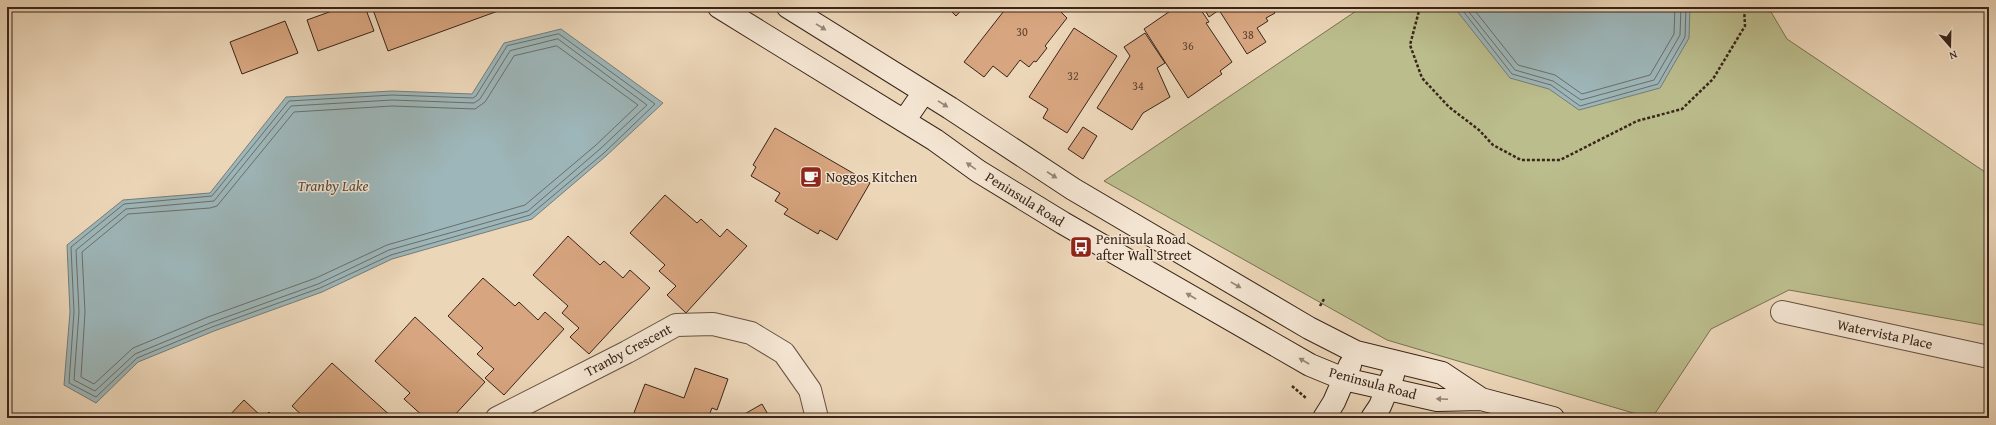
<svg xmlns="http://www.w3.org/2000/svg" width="1996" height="425" viewBox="0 0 1996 425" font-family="'Gentium Book Plus',serif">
	<rect width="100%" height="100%" fill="#ecd6b8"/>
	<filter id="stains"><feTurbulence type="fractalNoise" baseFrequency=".005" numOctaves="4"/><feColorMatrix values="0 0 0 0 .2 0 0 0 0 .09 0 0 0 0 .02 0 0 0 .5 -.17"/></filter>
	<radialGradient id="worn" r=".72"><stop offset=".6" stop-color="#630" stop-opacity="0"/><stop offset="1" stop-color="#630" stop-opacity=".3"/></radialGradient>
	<path fill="#bbbd8d" stroke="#7a7153" d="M1362 7H1768L1787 39 1988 174 1989 326 1789 290 1711 329 1652 418H1650L1387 340 1104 181Z"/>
	<path fill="#9db6b9" stroke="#757c79" d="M1455 7H1690L1689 38 1660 88 1579 110 1549 89 1510 78 1457 11Z
		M561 29 663 103 606 156 532 219 392 259 322 292 214 331 138 362 96 403 64 385 70 312 67 245 123 200 210 193 286 97 392 91 472 94 504 43Z"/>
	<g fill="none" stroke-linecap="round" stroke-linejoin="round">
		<path stroke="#6b6e69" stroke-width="1" d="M1460 7 1512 74 1551 85 1580 106 1658 84 1685 37 1686 7
			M1465 7 1515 70 1553 81 1581 100 1654 80 1680 35 1681 7
			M1472 7 1518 65 1555 75 1582 94 1650 75 1674 34 1675 7
			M559 34 655 104 604 153 530 215 391 255 320 288 212 327 137 358 96 397 69 383 74 312 71 247 124 204 212 196 289 101 392 95 473 98 476 96 507 46Z
			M558 39 647 105 600 149 528 211 389 250 318 284 210 323 135 354 95 391 74 380 79 312 76 250 126 209 214 201 291 106 392 100 474 103 480 99 510 51Z
			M557 46 638 105 596 145 525 205 387 245 316 278 208 317 133 348 94 384 81 377 85 312 82 252 128 214 210 208 217 206 294 112 392 106 475 109 485 102 514 56Z"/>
	</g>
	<path fill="#d7a57f" stroke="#392519" d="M343 7H365L374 31 318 51 307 20Z
		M372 7H509L388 51Z
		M947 7H964L956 16Z
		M1007 7H1040L1045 11 1049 7H1056L1067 18 1045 46 1047 48 1036 62 1034 61 1029 67 1020 60 1007 77 993 66 984 77 964 62Z
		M1176 7H1199L1209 22 1206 23 1232 62 1220 71 1222 74 1188 98 1144 29Z
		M1203 7H1271L1275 13 1266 18 1268 21 1257 28 1266 42 1247 54 1219 10 1209 17Z
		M285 21 298 53 242 74 230 42Z
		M1074 28 1117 56 1067 133 1043 118 1048 109 1029 97Z
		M1145 33 1165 63 1157 68 1170 97 1143 113 1132 130 1097 108 1130 56 1124 47Z
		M1083 127 1097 136 1083 159 1068 149Z
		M775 128 870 183 837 240 820 230 818 234 784 214 788 209 775 201 780 193 751 176 756 167 753 165Z
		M665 195 697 223 701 219 720 237 727 229 747 246 686 313 667 295 676 286 659 271 665 265 630 233Z
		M568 236 600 265 604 261 623 278 630 270 650 288 589 354 570 337 579 328 562 313 568 306 533 275Z
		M483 278 515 306 519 302 538 320 545 312 564 329 504 395 485 378 494 369 477 354 483 348 448 316Z
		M415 317 485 382 452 418H425L404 399 410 393 375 361Z
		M332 363 393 418H305L292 406Z
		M695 368 728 379 717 410 712 408 708 418H632L645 384 684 398Z
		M244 400 263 418H227Z
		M762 404 770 418H742L741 416Z
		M269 412 275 418H264Z
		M607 414 619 418H605Z"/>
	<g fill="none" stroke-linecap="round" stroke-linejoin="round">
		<g stroke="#665141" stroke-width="24">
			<path id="street" d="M1782 312 1989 357
				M497 418 627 352 676 325 713 324 751 333 784 353 810 390 817 418"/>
		</g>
		<g stroke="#392519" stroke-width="24">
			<path id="secondary" d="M719 7 935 140 978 171 1063 223 1310 365 1344 379 1437 400 1481 399 1553 418
				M788 7 950 108 1073 189 1309 328 1356 352 1442 373 1481 399
				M904 121 924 92
				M1324 418 1334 402 1350 365
				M1372 418 1380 406 1393 375"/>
		</g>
		<path stroke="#392519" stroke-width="2.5" stroke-dasharray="3 2" stroke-linecap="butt" d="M1420 7 1410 45 1422 78 1449 107 1479 130 1493 145 1521 160H1560L1637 121 1682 109 1713 79 1745 26 1744 7
			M1320 306 1324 299
			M1292 386 1306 398"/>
		<use href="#street" stroke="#f3e4d1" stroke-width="22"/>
		<use href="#secondary" stroke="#f3e4d1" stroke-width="22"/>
	</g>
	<defs><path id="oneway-solid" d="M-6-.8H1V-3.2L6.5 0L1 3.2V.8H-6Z"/></defs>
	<g fill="#968475">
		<use href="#oneway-solid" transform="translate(821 27) rotate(32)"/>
		<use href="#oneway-solid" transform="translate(943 104) rotate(32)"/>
		<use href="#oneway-solid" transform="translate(971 166) rotate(-145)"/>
		<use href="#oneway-solid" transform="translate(1052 175) rotate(33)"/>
		<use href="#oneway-solid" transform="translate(1236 285) rotate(30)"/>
		<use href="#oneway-solid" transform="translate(1191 296) rotate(-150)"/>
		<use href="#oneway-solid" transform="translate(1304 361) rotate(-150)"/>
		<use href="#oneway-solid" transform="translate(1442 399) rotate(-178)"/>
	</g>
	<defs>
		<g id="cafe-square" transform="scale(1.15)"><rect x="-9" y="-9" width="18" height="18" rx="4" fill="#8f2418" stroke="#f3e4d1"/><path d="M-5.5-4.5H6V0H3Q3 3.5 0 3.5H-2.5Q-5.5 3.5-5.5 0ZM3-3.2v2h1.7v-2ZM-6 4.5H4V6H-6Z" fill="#fff"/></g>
		<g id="bus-square" transform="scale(1.15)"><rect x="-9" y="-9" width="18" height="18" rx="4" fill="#8f2418" stroke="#f3e4d1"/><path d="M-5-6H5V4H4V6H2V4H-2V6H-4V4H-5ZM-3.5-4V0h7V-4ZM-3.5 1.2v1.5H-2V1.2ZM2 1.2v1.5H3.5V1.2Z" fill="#fff"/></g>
	</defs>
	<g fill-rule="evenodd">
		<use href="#cafe-square" x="811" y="177"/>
		<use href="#bus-square" x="1081" y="247"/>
	</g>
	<g text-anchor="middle" stroke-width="3" stroke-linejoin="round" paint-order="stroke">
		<g font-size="12" fill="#604532">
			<text x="1022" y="36">30</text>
			<text x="1248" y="39">38</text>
			<text x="1188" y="50">36</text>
			<text x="1073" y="80">32</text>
			<text x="1138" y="90">34</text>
		</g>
		<g font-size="14" fill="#392519" stroke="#f3e4d1" text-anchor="start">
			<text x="826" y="182">Noggos Kitchen</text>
			<text x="1096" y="244">Peninsula Road<tspan x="1096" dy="16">after Wall Street</tspan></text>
		</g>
		<g font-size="14" fill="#392519" stroke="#f3e4d1">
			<text transform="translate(1025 199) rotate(32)" y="5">Peninsula Road</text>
			<text transform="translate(1885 334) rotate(12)" y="5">Watervista Place</text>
			<text transform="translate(628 350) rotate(-28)" y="5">Tranby Crescent</text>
			<text transform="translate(1373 383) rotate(15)" y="5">Peninsula Road</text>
		</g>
		<g font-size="15" font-style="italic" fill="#524941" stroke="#f3e4d1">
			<text x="333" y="191">Tranby Lake</text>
		</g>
	</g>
	<rect width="1996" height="425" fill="none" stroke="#ecd6b8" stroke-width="24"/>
	<rect x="8" y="8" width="1980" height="409" fill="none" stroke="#392519" stroke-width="2"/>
	<rect x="12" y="12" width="1972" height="401" fill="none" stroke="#392519"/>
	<g transform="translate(1950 46) rotate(160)" stroke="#f3e4d1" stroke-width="3" paint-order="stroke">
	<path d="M0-3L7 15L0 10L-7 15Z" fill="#392519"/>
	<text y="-6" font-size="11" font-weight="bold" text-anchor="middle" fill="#392519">N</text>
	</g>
	<rect width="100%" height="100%" filter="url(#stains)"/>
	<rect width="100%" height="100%" fill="url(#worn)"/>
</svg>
